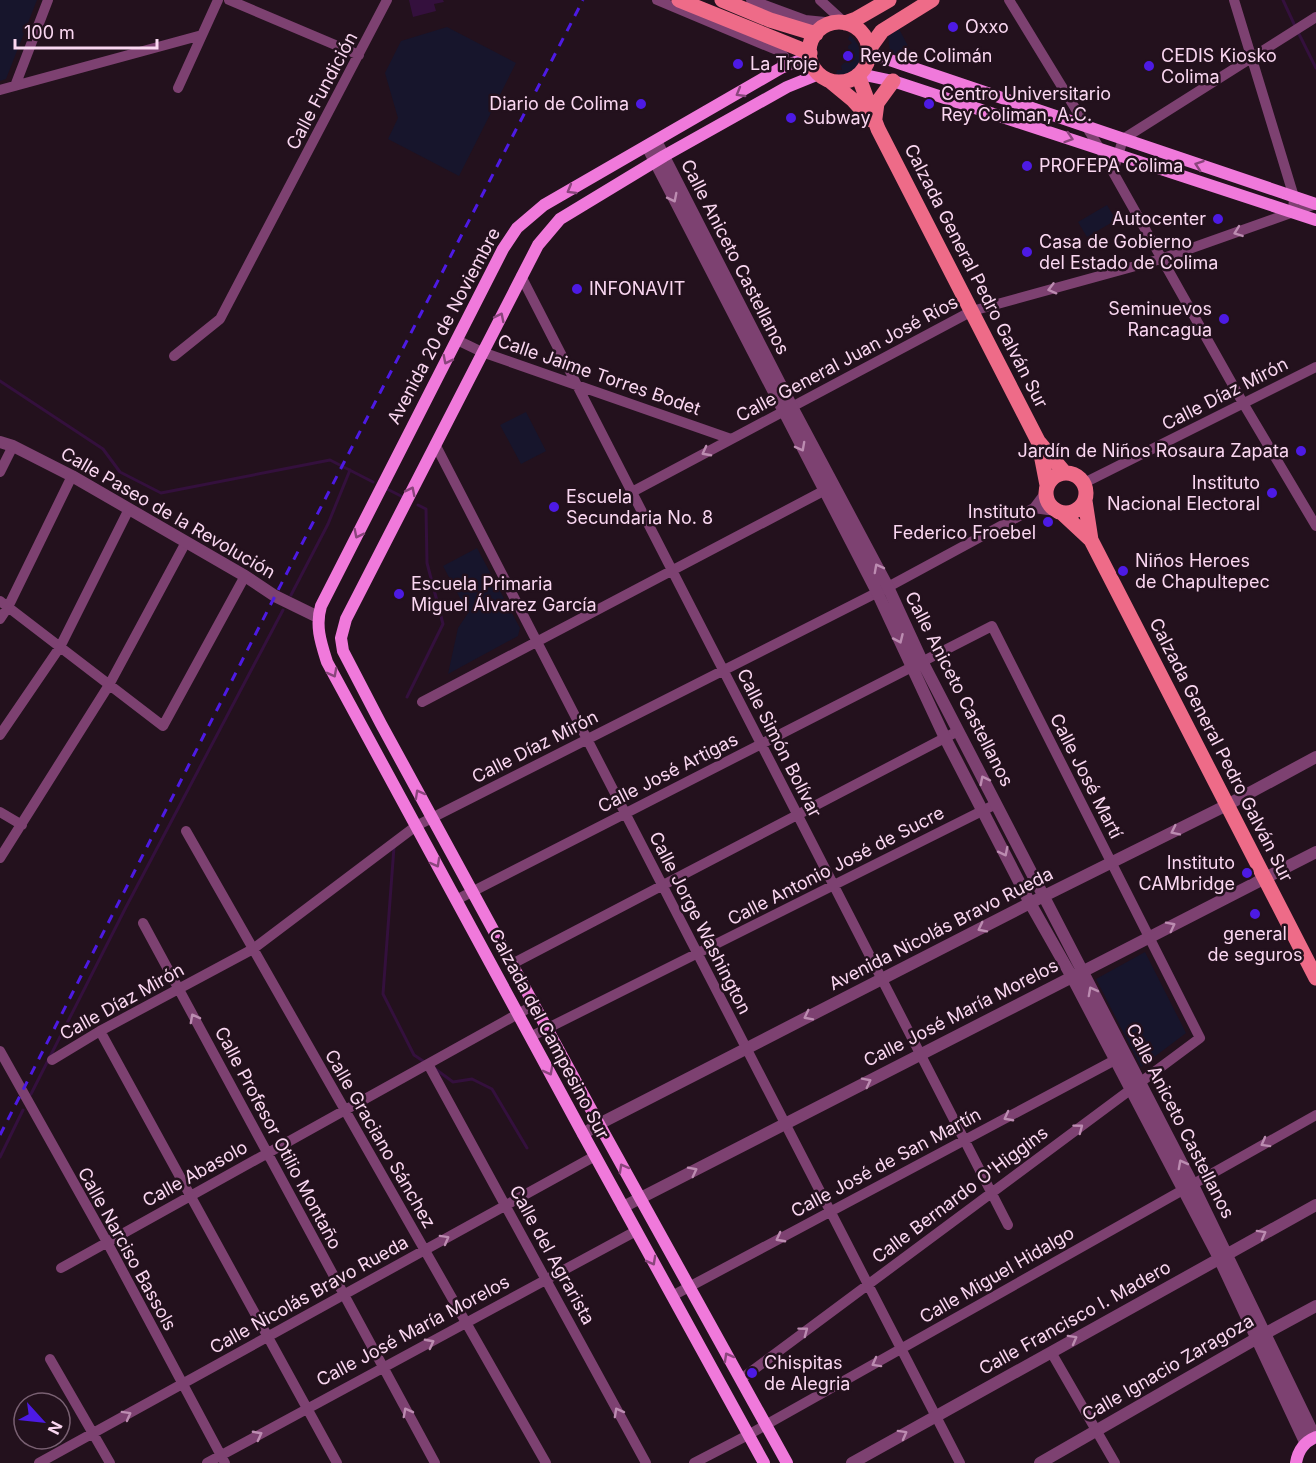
<svg xmlns="http://www.w3.org/2000/svg" width="1316" height="1463" viewBox="0 0 1316 1463" font-family="Inter,sans-serif">
	<rect width="100%" height="100%" fill="#23111d"/>
	<path fill="#17152c" d="M0 0H37L6 79 0 81Z
		M447 27 516 63 459 176 388 139 398 118 385 73 401 41Z
		M899 29 916 61 890 52 888 36Z
		M850 35C869 51 861 75 836 75L837 70H842L841 66 849 58 848 46 852 43 848 39Z
		M1107 205 1116 220 1087 237 1078 222Z
		M526 412 546 451 521 464 500 425Z
		M477 548 520 628 518 636 448 674 458 628 468 613 443 566Z
		M1145 952 1186 1033 1141 1067 1096 979Z"/>
	<path fill="#34103d" d="M409 0H443L444 2 434 4 436 11 413 17Z"/>
	<g fill="none" stroke-linecap="round" stroke-linejoin="round">
		<path stroke="#34103d" stroke-width="3" d="M1283 0 1295 26
			M1298 32 1316 68
			M0 381 103 449 120 472 161 493 330 460 373 482
			M387 489 401 496
			M291 595 328 524 350 470
			M407 697 443 624 427 563 426 509 418 505
			M394 847 383 994 414 1055 426 1063
			M434 1068 453 1082 472 1079 492 1089 527 1148
			M31 1094 126 907 283 610
			M0 1157 23 1110"/>
		<path stroke="#7d4171" stroke-width="10" d="M229 0 359 55
			M657 0 779 51 784 56 781 68
			M751 0 805 20 835 23
			M820 0 845 23
			M1009 0 1100 149 1243 403 1316 526
			M1234 0 1294 197 1293 212
			M15 86 48 0
			M178 88 218 0
			M0 90 202 35
			M1113 172 1123 139 1316 17
			M521 276 1008 1225
			M457 340 482 352 731 439
			M174 356 220 319 387 0
			M435 444 960 1463
			M0 472 13 446
			M1084 483 1316 367
			M632 492 972 311 1161 259 1316 204
			M1034 508 1046 492
			M0 601 163 726 245 576
			M0 619 8 607 72 476
			M422 702 831 487
			M0 735 60 647 129 509
			M0 812 22 825
			M186 831 546 1463
			M0 858 109 685 186 542
			M456 900 992 626 1200 1038 741 1379
			M143 923 435 1463
			M512 964 958 731
			M100 1031 337 1463
			M530 1037 996 804
			M0 1051 107 1242 225 1463
			M52 1060 100 1031 253 949 416 826 888 587 1034 508 1055 511
			M428 1064 646 1463
			M61 1268 534 1005
			M672 1296 1115 1060
			M1051 1352 1115 1463
			M50 1359 110 1463
			M39 1463 595 1156
			M207 1463 636 1231
			M694 1463 748 1435 1316 1115"/>
		<path stroke="#7d4171" stroke-width="12" d="M656 141 792 407 888 587 922 661 1192 1183 1315 1437
			M647 146 877 592 945 738 1030 903 1072 977 1219 1258 1305 1442
			M0 442 13 446 72 476 245 576 275 596 318 617
			M583 1134 599 1124 1030 903 1227 805 1316 757
			M623 1207 1316 852
			M852 1463 1316 1205
			M1040 1463 1266 1333 1316 1306"/>
		<path stroke="#f079db" stroke-width="12" d="M869 53 1316 204
			M860 74 893 81 1316 220
			M764 1463 583 1134 327 662C321 643 315 626 321 606L503 249 517 228 544 205 781 68 810 56
			M787 1463 599 1124 381 724 343 651 341 638 346 619 538 245 560 219 664 156 787 87 819 74
			M1296 1463C1298 1450 1304 1442 1316 1437"/>
		<path stroke="#ee6b88" stroke-width="15" d="M679 0 810 53
			M722 0 770 20 816 34
			M809 52a30 30 0 1 1 60 0a30 30 0 1 1-60 0Z
			M845 23 856 19 889 0
			M869 49 882 31 932 0
			M858 75 878 129 1038 441 1065 473
			M830 81 853 100 871 120
			M875 118 877 103 893 81
			M1039 444 1047 485
			M1046 493a20 20 0 1 1 40 0a20 20 0 1 1-40 0Z
			M1085 501 1091 540 1316 978
			M1062 513 1091 540"/>
		<path stroke="#4d1ae4" stroke-width="3" stroke-dasharray="9 8" stroke-linecap="butt" d="M0 1135 275 596 583 0"/>
	</g>
	<defs><path id="oneway-chevron" d="M-2-3.5L2.5 0L-2 3.5" fill="none" stroke-width="1.6" stroke-linecap="round" stroke-linejoin="round" transform="scale(1.5)"/></defs>
	<g stroke="#8a457c">
		<use href="#oneway-chevron" transform="translate(740 93) rotate(150)"/>
		<use href="#oneway-chevron" transform="translate(1069 138) rotate(18)"/>
		<use href="#oneway-chevron" transform="translate(1199 165) rotate(-161)"/>
		<use href="#oneway-chevron" transform="translate(571 190) rotate(150)"/>
		<use href="#oneway-chevron" transform="translate(500 317) rotate(-63)"/>
		<use href="#oneway-chevron" transform="translate(447 360) rotate(117)"/>
		<use href="#oneway-chevron" transform="translate(411 491) rotate(-63)"/>
		<use href="#oneway-chevron" transform="translate(358 534) rotate(117)"/>
		<use href="#oneway-chevron" transform="translate(333 673) rotate(62)"/>
		<use href="#oneway-chevron" transform="translate(419 794) rotate(-119)"/>
		<use href="#oneway-chevron" transform="translate(436 863) rotate(61)"/>
		<use href="#oneway-chevron" transform="translate(549 1071) rotate(62)"/>
		<use href="#oneway-chevron" transform="translate(623 1168) rotate(-119)"/>
		<use href="#oneway-chevron" transform="translate(652 1261) rotate(61)"/>
		<use href="#oneway-chevron" transform="translate(728 1357) rotate(-119)"/>
	</g>
	<g stroke="#bc8cb1">
		<use href="#oneway-chevron" transform="translate(673 198) rotate(63)"/>
		<use href="#oneway-chevron" transform="translate(1238 232) rotate(160)"/>
		<use href="#oneway-chevron" transform="translate(1052 289) rotate(165)"/>
		<use href="#oneway-chevron" transform="translate(801 447) rotate(62)"/>
		<use href="#oneway-chevron" transform="translate(706 452) rotate(152)"/>
		<use href="#oneway-chevron" transform="translate(878 568) rotate(-118)"/>
		<use href="#oneway-chevron" transform="translate(899 639) rotate(66)"/>
		<use href="#oneway-chevron" transform="translate(984 780) rotate(-117)"/>
		<use href="#oneway-chevron" transform="translate(1175 831) rotate(154)"/>
		<use href="#oneway-chevron" transform="translate(1004 852) rotate(63)"/>
		<use href="#oneway-chevron" transform="translate(1171 926) rotate(-27)"/>
		<use href="#oneway-chevron" transform="translate(982 928) rotate(153)"/>
		<use href="#oneway-chevron" transform="translate(1092 991) rotate(-118)"/>
		<use href="#oneway-chevron" transform="translate(808 1016) rotate(153)"/>
		<use href="#oneway-chevron" transform="translate(194 1018) rotate(-118)"/>
		<use href="#oneway-chevron" transform="translate(867 1082) rotate(-27)"/>
		<use href="#oneway-chevron" transform="translate(1008 1117) rotate(152)"/>
		<use href="#oneway-chevron" transform="translate(1079 1128) rotate(-37)"/>
		<use href="#oneway-chevron" transform="translate(1265 1143) rotate(151)"/>
		<use href="#oneway-chevron" transform="translate(1182 1164) rotate(-118)"/>
		<use href="#oneway-chevron" transform="translate(693 1171) rotate(-27)"/>
		<use href="#oneway-chevron" transform="translate(1262 1234) rotate(-29)"/>
		<use href="#oneway-chevron" transform="translate(780 1238) rotate(152)"/>
		<use href="#oneway-chevron" transform="translate(445 1239) rotate(-29)"/>
		<use href="#oneway-chevron" transform="translate(804 1331) rotate(-37)"/>
		<use href="#oneway-chevron" transform="translate(1073 1339) rotate(-29)"/>
		<use href="#oneway-chevron" transform="translate(430 1343) rotate(-28)"/>
		<use href="#oneway-chevron" transform="translate(876 1363) rotate(151)"/>
		<use href="#oneway-chevron" transform="translate(407 1412) rotate(-118)"/>
		<use href="#oneway-chevron" transform="translate(618 1412) rotate(-119)"/>
		<use href="#oneway-chevron" transform="translate(127 1415) rotate(-29)"/>
		<use href="#oneway-chevron" transform="translate(903 1434) rotate(-29)"/>
		<use href="#oneway-chevron" transform="translate(258 1435) rotate(-28)"/>
	</g>
	<g fill="#4d1ae4" stroke="#23111d" stroke-width="2">
		<circle cx="953" cy="27" r="6"/>
		<circle cx="848" cy="56" r="6"/>
		<circle cx="738" cy="64" r="6"/>
		<circle cx="1149" cy="66" r="6"/>
		<circle cx="641" cy="104" r="6"/>
		<circle cx="929" cy="104" r="6"/>
		<circle cx="791" cy="118" r="6"/>
		<circle cx="1027" cy="166" r="6"/>
		<circle cx="1218" cy="219" r="6"/>
		<circle cx="1027" cy="252" r="6"/>
		<circle cx="577" cy="289" r="6"/>
		<circle cx="1224" cy="319" r="6"/>
		<circle cx="1301" cy="451" r="6"/>
		<circle cx="1272" cy="493" r="6"/>
		<circle cx="554" cy="507" r="6"/>
		<circle cx="1048" cy="522" r="6"/>
		<circle cx="1123" cy="571" r="6"/>
		<circle cx="399" cy="594" r="6"/>
		<circle cx="1247" cy="873" r="6"/>
		<circle cx="1255" cy="914" r="6"/>
		<circle cx="752" cy="1373" r="6"/>
	</g>
	<g text-anchor="middle" stroke-width="5" stroke-linejoin="round" paint-order="stroke">
		<g font-size="18" fill="#fad7f1" stroke="#23111d" text-anchor="start">
			<text x="965" y="33">Oxxo</text>
			<text x="860" y="62">Rey de Colimán</text>
			<text x="1161" y="62">CEDIS Kiosko<tspan x="1161" dy="21">Colima</tspan></text>
			<text x="750" y="70">La Troje</text>
			<text x="941" y="100">Centro Universitario<tspan x="941" dy="21">Rey Coliman, A.C.</tspan></text>
			<text x="629" y="110" text-anchor="end">Diario de Colima</text>
			<text x="803" y="124">Subway</text>
			<text x="1039" y="172">PROFEPA Colima</text>
			<text x="1206" y="225" text-anchor="end">Autocenter</text>
			<text x="1039" y="248">Casa de Gobierno<tspan x="1039" dy="21">del Estado de Colima</tspan></text>
			<text x="589" y="295">INFONAVIT</text>
			<text x="1212" y="315" text-anchor="end">Seminuevos<tspan x="1212" dy="21">Rancagua</tspan></text>
			<text x="1289" y="457" text-anchor="end">Jardín de Niños Rosaura Zapata</text>
			<text x="1260" y="489" text-anchor="end">Instituto<tspan x="1260" dy="21">Nacional Electoral</tspan></text>
			<text x="566" y="503">Escuela<tspan x="566" dy="21">Secundaria No. 8</tspan></text>
			<text x="1036" y="518" text-anchor="end">Instituto<tspan x="1036" dy="21">Federico Froebel</tspan></text>
			<text x="1135" y="567">Niños Heroes<tspan x="1135" dy="21">de Chapultepec</tspan></text>
			<text x="411" y="590">Escuela Primaria<tspan x="411" dy="21">Miguel Álvarez García</tspan></text>
			<text x="1235" y="869" text-anchor="end">Instituto<tspan x="1235" dy="21">CAMbridge</tspan></text>
			<text x="1255" y="940" text-anchor="middle">general<tspan x="1255" dy="21">de seguros</tspan></text>
			<text x="764" y="1369">Chispitas<tspan x="764" dy="21">de Alegria</tspan></text>
		</g>
		<g font-size="18" fill="#fad7f1" stroke="#23111d">
			<text transform="translate(322 91) rotate(-62)" y="6">Calle Fundición</text>
			<text transform="translate(735 257) rotate(63)" y="6">Calle Aniceto Castellanos</text>
			<text transform="translate(976 276) rotate(63)" y="6">Calzada General Pedro Galván Sur</text>
			<text transform="translate(444 326) rotate(-62)" y="6">Avenida 20 de Noviembre</text>
			<text transform="translate(847 359) rotate(-28)" y="6">Calle General Juan José Ríos</text>
			<text transform="translate(599 375) rotate(19)" y="6">Calle Jaime Torres Bodet</text>
			<text transform="translate(1225 394) rotate(-27)" y="6">Calle Díaz Mirón</text>
			<text transform="translate(168 513) rotate(30)" y="6">Calle Paseo de la Revolución</text>
			<text transform="translate(959 689) rotate(63)" y="6">Calle Aniceto Castellanos</text>
			<text transform="translate(779 743) rotate(63)" y="6">Calle Simón Bolívar</text>
			<text transform="translate(535 747) rotate(-27)" y="6">Calle Díaz Mirón</text>
			<text transform="translate(1221 750) rotate(63)" y="6">Calzada General Pedro Galván Sur</text>
			<text transform="translate(668 773) rotate(-27)" y="6">Calle José Artigas</text>
			<text transform="translate(1086 776) rotate(63)" y="6">Calle José Martí</text>
			<text transform="translate(836 866) rotate(-27)" y="6">Calle Antonio José de Sucre</text>
			<text transform="translate(700 923) rotate(63)" y="6">Calle Jorge Washington</text>
			<text transform="translate(941 929) rotate(-27)" y="6">Avenida Nicolás Bravo Rueda</text>
			<text transform="translate(122 1002) rotate(-29)" y="6">Calle Díaz Mirón</text>
			<text transform="translate(961 1013) rotate(-27)" y="6">Calle José María Morelos</text>
			<text transform="translate(549 1034) rotate(62)" y="6">Calzada del Campesino Sur</text>
			<text transform="translate(1180 1121) rotate(63)" y="6">Calle Aniceto Castellanos</text>
			<text transform="translate(278 1138) rotate(62)" y="6">Calle Profesor Otilio Montaño</text>
			<text transform="translate(380 1139) rotate(60)" y="6">Calle Graciano Sánchez</text>
			<text transform="translate(886 1163) rotate(-28)" y="6">Calle José de San Martín</text>
			<text transform="translate(195 1174) rotate(-29)" y="6">Calle Abasolo</text>
			<text transform="translate(960 1195) rotate(-37)" y="6">Calle Bernardo O'Higgins</text>
			<text transform="translate(127 1249) rotate(61)" y="6">Calle Narciso Bassols</text>
			<text transform="translate(552 1255) rotate(61)" y="6">Calle del Agrarista</text>
			<text transform="translate(997 1275) rotate(-30)" y="6">Calle Miguel Hidalgo</text>
			<text transform="translate(309 1295) rotate(-29)" y="6">Calle Nicolás Bravo Rueda</text>
			<text transform="translate(1075 1318) rotate(-29)" y="6">Calle Francisco I. Madero</text>
			<text transform="translate(413 1331) rotate(-28)" y="6">Calle José María Morelos</text>
			<text transform="translate(1168 1368) rotate(-30)" y="6">Calle Ignacio Zaragoza</text>
		</g>
	</g>
	<g transform="translate(42 1421) rotate(117)"><circle r="28" fill="#23111d" stroke="#796072" stroke-width="1.5"/>
	<path d="M0-4.5L10 22L0 15L-10 22Z" fill="#4d1ae4"/>
	<text y="-9" font-size="16" font-weight="bold" text-anchor="middle" fill="#fad7f1">N</text>
	</g>
	<path d="M15 39v9h142v-9" fill="none" stroke="#fad7f1" stroke-width="3"/>
	<text x="24" y="39" font-size="18" fill="#fad7f1" stroke="#23111d" stroke-width="4.5" paint-order="stroke">100 m</text>
</svg>
